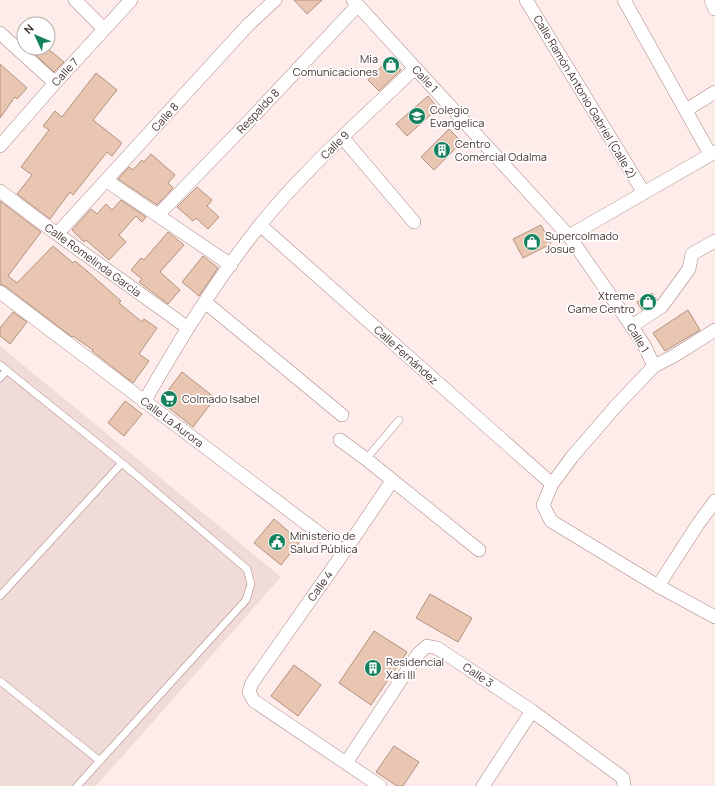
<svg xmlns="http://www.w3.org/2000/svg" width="715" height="786" viewBox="0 0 715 786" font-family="Manrope,sans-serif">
	<rect width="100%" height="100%" fill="#fdecea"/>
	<path fill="#f1dbd9" d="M0 346 281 577 96 786H0Z"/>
	<path fill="#e9c6b1" stroke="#b3927e" d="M294 0H322L307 14Z
		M28 48H47L64 62 54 72Z
		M390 58 401 70 379 91 368 80Z
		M0 64 27 88 17 99 15 97 0 118Z
		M96 73 117 90 93 120 122 143 112 156 107 152 73 195 70 192 50 219 17 194 32 175 21 167 49 130 43 126 55 111 62 117Z
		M428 96 438 108 407 136 396 124Z
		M449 129 462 142 434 170 421 157Z
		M151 154 175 175 168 183 173 188 157 205 118 179 129 167 133 170 142 160 144 162Z
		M197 187 212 200 207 206 219 217 208 229 196 218 193 221 177 207Z
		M121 200 146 217 142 222 136 216 119 235 126 242 109 260 86 240 84 242 72 230 91 209 97 214 106 204 112 210Z
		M0 201 41 232 8 276 17 283 53 246 73 263 75 261 87 271 121 301 119 303 142 322 144 319 157 328 139 354 149 361 133 383 92 351 93 350 73 336 72 337 5 286 0 284Z
		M541 225 551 244 523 258 513 239Z
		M168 232 184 245 160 272 180 290 168 304 139 282 142 279 131 270 141 258 144 260Z
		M203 256 218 268 199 296 182 282Z
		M652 293 657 300 642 310 637 302Z
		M688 310 700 330 665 351 653 333Z
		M13 312 27 322 10 344 0 336V328Z
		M182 372 215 398 193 427 160 401Z
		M125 401 142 414 124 436 108 423Z
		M274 519 300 541 281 565 254 543Z
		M430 594 472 618 458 642 416 618Z
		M374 631 407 652 371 705 339 683Z
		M294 665 321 685 298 716 271 696Z
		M394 746 419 762 403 786H397L376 772Z"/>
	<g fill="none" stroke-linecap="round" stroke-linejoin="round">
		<g stroke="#ab8480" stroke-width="8">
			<path id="lane" d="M0 365 122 463 247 569 251 584 246 600 77 786
				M0 378 7 370
				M366 459 399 420
				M0 596 122 463
				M0 681 100 761"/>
		</g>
		<g stroke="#ab8480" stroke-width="14">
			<path id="street" d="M75 0 104 29
				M353 0 569 236 628 321 644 345 654 366
				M526 0 644 193
				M624 0 710 154
				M711 0 715 9
				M0 33 55 83
				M686 110 715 92
				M342 137 414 222
				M0 146 55 83 131 0
				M107 181 231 265
				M0 191 57 234 188 328
				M158 215 250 120 357 6
				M260 225 552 484
				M57 234 248 25 275 0
				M569 236 715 152
				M0 292 344 552
				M205 302 342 415
				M632 326 662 306 689 269 692 254 715 241
				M715 330 672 357 654 366 616 406 572 457 552 484 543 505 551 521 658 586 715 617
				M144 402C179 341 216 280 260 225 306 168 362 119 415 68
				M340 440 366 459 479 550
				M658 586 698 524 715 501
				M346 763 418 654 427 646 437 648 532 711 623 778 624 786
				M380 786 254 701 249 692 252 683 344 552 392 481
				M483 786 532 711"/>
		</g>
		<use href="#lane" stroke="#fff" stroke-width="7"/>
		<use href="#street" stroke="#fff" stroke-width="13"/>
	</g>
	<defs>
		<g id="shop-disc" transform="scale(0.9)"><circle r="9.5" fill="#13815e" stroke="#fff"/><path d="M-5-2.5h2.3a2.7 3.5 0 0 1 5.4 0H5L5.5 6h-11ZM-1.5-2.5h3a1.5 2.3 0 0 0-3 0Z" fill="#fff"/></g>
		<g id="school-disc" transform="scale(0.9)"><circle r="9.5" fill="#13815e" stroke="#fff"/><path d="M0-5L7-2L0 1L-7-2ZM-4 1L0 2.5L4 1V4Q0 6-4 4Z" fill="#fff"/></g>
		<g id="building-disc" transform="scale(0.9)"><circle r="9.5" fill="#13815e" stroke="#fff"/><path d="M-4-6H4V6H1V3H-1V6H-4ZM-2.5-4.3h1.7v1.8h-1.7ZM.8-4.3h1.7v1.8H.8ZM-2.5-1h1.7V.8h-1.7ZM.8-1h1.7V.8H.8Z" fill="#fff"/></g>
		<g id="supermarket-disc" transform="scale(0.9)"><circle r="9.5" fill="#13815e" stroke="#fff"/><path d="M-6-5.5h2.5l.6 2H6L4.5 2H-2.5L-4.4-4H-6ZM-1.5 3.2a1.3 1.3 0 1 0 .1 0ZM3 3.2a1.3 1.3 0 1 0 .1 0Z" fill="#fff"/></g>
		<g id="civic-disc" transform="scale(0.9)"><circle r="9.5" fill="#13815e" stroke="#fff"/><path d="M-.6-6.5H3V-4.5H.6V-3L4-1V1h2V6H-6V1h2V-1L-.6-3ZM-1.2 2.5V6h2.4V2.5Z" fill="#fff"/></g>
	</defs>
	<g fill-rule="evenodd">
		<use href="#shop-disc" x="391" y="65"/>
		<use href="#school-disc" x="417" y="116"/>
		<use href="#building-disc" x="442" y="150"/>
		<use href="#shop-disc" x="532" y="242"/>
		<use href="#shop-disc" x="648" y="302"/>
		<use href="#supermarket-disc" x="169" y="399"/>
		<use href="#civic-disc" x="277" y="542"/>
		<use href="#building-disc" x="373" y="668"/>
	</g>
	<g text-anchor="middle" stroke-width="3.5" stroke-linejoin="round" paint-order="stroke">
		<g font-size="11" fill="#443331" stroke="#fff" text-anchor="start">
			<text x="378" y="63" text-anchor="end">Mia<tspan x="378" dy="13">Comunicaciones</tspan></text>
			<text x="430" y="114">Colegio<tspan x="430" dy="13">Evangelica</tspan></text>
			<text x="455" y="148">Centro<tspan x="455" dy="13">Comercial Odalma</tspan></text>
			<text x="545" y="240">Supercolmado<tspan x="545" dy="13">Josue</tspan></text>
			<text x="635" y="300" text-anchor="end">Xtreme<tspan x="635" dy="13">Game Centro</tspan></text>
			<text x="182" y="403">Colmado Isabel</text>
			<text x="290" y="540">Ministerio de<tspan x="290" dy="13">Salud Pública</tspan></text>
			<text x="386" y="666">Residencial<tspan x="386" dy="13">Xari III</tspan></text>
		</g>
		<g font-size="11" fill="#443331" stroke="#fff">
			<text transform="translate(65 72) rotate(-48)" y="4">Calle 7</text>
			<text transform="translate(425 79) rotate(47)" y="4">Calle 1</text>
			<text transform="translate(585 97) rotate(59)" y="4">Calle Ramón Antonio Gabriel (Calle 2)</text>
			<text transform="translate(258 111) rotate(-47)" y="4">Respaldo 8</text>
			<text transform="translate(165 117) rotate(-48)" y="4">Calle 8</text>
			<text transform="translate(335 145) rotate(-45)" y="4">Calle 9</text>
			<text transform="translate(93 260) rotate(36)" y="4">Calle Romelinda García</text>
			<text transform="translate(638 338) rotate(59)" y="4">Calle 1</text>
			<text transform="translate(406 355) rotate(42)" y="4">Calle Fernández</text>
			<text transform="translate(172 422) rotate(37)" y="4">Calle La Aurora</text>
			<text transform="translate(320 586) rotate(-55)" y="4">Calle 4</text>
			<text transform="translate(478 675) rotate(34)" y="4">Calle 3</text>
		</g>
	</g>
	<g transform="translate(36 36) rotate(314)"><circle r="19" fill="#ffffff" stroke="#b4adad"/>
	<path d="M0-3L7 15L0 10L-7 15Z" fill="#13815e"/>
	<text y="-6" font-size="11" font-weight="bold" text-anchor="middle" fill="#443331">N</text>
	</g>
</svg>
